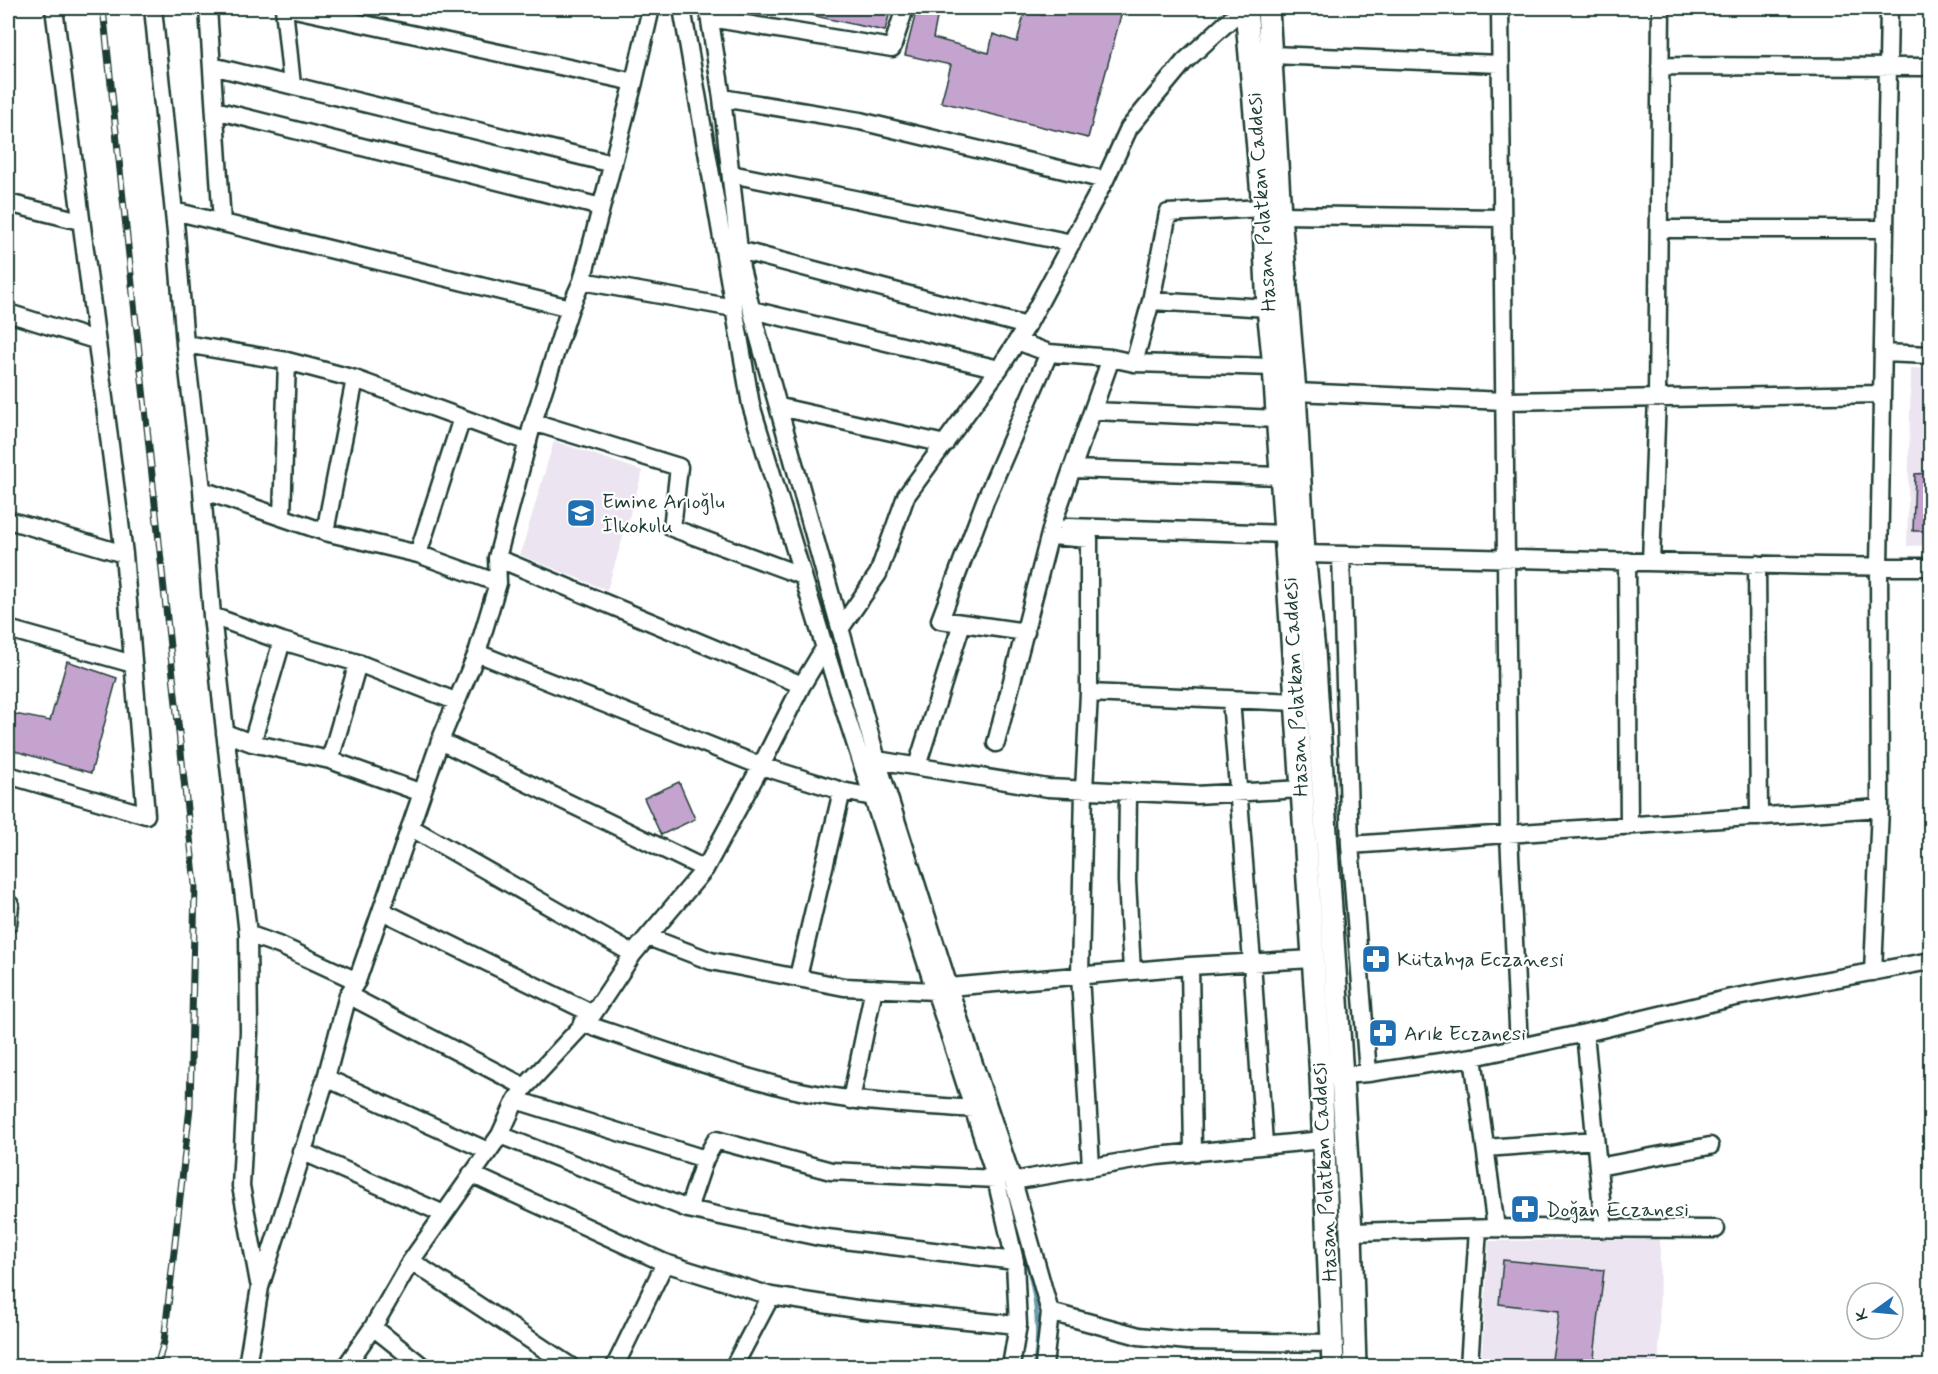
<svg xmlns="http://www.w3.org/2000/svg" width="1938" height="1374" viewBox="0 0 1938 1374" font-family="Mynerve,sans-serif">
	<rect width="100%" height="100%" fill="#fff"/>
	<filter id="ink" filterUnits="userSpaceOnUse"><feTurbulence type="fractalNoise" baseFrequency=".0167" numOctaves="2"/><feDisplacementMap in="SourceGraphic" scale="12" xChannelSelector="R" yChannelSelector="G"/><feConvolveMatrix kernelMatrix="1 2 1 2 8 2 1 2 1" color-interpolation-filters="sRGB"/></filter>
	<g filter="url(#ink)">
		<path fill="#ede4f1" d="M1911 368 1930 369V545L1907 546Z
			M554 441 643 471 607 590 520 555Z
			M1660 1239 1659 1366H1481L1489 1241Z"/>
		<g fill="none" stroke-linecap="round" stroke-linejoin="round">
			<path stroke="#6999ac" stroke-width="4.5" d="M1014 1213C1027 1263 1045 1314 1034 1366"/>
		</g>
		<path fill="#c4a4cf" stroke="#1f3d34" stroke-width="1.5" d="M802 8H891L885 31 801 13Z
			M917 8H939L933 38 989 53 993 34 1017 42 1025 11 1043 15 1044 8H1123L1088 138 941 102 951 65 905 55Z
			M1930 473V531H1913L1915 474Z
			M67 661 117 678 91 773 8 749V741L15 714 50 721Z
			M679 782 695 819 661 835 644 798Z
			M1503 1260 1604 1270 1593 1366H1551L1559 1311 1499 1304Z"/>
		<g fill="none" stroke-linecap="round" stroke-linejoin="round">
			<g stroke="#1f3d34" stroke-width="21">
				<path id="minor" d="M153 8 176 233 185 344 202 490 212 616 248 934 281 946 357 981
					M208 8 222 223
					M284 8 292 85
					M290 8 634 82
					M682 8 751 405 830 665 996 1179 1015 1261 1018 1325 1011 1366
					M708 8 722 98 741 268 755 324 877 760 962 1028 1013 1181 1050 1312 1044 1366
					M1500 8 1509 834 1519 1047
					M710 18 892 48 905 8
					M1271 55 1500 64
					M212 66 613 164
					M1660 66 1930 67
					M722 98 860 121 1105 180
					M215 110 601 207
					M731 174 1072 243
					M8 203 80 221
					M174 211 570 308
					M1280 215 1502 218
					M1659 229H1885
					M739 250 1027 326
					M582 281 734 308
					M1151 301 1268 308
					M752 310 999 369
					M8 313 95 340
					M1017 341 1049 353 1111 358 1134 363 1274 367
					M185 344 287 361 355 379 528 442
					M1883 353 1930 355
					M1134 363 1151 301 1168 213 1263 208
					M1295 392 1505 401 1882 394
					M780 407 945 444
					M1094 411 1277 419
					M533 422 679 467 672 528 803 576
					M1072 469 1281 476
					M202 490 325 532 418 554 498 583
					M282 517 287 361
					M8 520 124 554
					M1068 527 1286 534
					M325 532 355 379
					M1051 536 1089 539V693L1084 790 1080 975 1091 1167
					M418 554 462 418
					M1304 554 1823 566 1930 567
					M1341 555 1350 845 1368 1073
					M497 558 802 685
					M1627 561 1629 826
					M1651 562 1657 397 1661 8
					M1757 564 1759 817
					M212 616 282 641 358 663 455 701
					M962 623 940 620 985 501 1049 353
					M8 629 133 664
					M840 629 878 574 906 496 999 369 1027 326 1105 180 1129 128 1184 62 1243 8
					M477 653 761 766 842 791 798 977
					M1089 693 1296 702
					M1231 700 1252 962 1264 1144
					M225 733 252 743 330 760 422 793
					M440 741 705 869
					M252 743 282 641
					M996 743 1052 526 1111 358
					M330 760 358 663
					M877 760 1048 788 1196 795 1301 789
					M917 766 962 623 1026 632
					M8 775 146 815 124 554 54 8
					M842 791 873 797
					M1128 792 1127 881 1132 971
					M410 827 633 954
					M1350 845 1880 808
					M8 904 10 905 8 924
					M382 911 593 1014
					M248 934 249 1032 241 1186 259 1283
					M648 937 711 961 844 987 935 991
					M1190 966 1193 1152
					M1873 972 1880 808 1879 566 1889 8
					M949 987 1190 966 1313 959
					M348 995 525 1087
					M582 1023C650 1046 718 1070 787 1088 848 1103 911 1104 973 1109
					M1585 1033 1604 1229
					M1473 1057 1496 1228
					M1330 1076 1368 1073 1473 1057 1585 1033 1731 998 1930 961
					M326 1078 488 1151
					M516 1100 705 1159 716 1140 831 1171 996 1179
					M851 1100 874 988
					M500 1135 688 1209 819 1237 1015 1261
					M1486 1148 1595 1140
					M301 1151 444 1214
					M1598 1167 1710 1146
					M471 1174 665 1263 771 1296 863 1310 1018 1325
					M1013 1181 1157 1156 1323 1140
					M688 1209 705 1159
					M1351 1232 1496 1228 1716 1229
					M411 1261 570 1366
					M1050 1312 1139 1336 1188 1341 1332 1343
					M373 1327 422 1366
					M247 1366 260 1287 326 1078 348 995 357 981 440 741 477 653 498 583 497 558 533 422 570 308 582 281 634 82 651 8
					M346 1366 373 1327 411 1261 500 1135 516 1100 525 1087 593 1014 633 954 705 869 761 766 802 685 825 647
					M615 1366 665 1263
					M734 1366 771 1296
					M1469 1366 1478 1229"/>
			</g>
			<g stroke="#1f3d34" stroke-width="26">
				<path id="major" d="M1246 8 1263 208 1268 308 1274 367 1321 1077 1333 1366
					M1268 8 1280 215 1295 392 1304 554 1314 651 1342 1076 1351 1232 1355 1366"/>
			</g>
			<use href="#minor" stroke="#fff" stroke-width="16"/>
			<use href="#major" stroke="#fff" stroke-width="21"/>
			<g stroke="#1f3d34" stroke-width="7">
				<path id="rail" d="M103 8 195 885 190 1107 164 1342 157 1366"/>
			</g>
			<use href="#rail" stroke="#fff" stroke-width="4.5" stroke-dasharray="14" stroke-linecap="butt"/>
		</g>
	</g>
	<defs>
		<g id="school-square" transform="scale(1.5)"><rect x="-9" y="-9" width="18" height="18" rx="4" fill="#1f6fb2" stroke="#fff"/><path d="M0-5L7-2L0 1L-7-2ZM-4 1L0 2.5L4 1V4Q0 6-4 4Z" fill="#fff"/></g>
		<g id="pharmacy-square" transform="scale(1.5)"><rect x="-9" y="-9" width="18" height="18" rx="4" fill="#1f6fb2" stroke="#fff"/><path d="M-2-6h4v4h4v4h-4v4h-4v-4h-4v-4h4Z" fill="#fff"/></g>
	</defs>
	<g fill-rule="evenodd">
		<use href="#school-square" x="581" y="513"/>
		<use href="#pharmacy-square" x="1376" y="959"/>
		<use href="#pharmacy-square" x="1383" y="1033"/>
		<use href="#pharmacy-square" x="1525" y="1209"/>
	</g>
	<g text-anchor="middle" stroke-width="4.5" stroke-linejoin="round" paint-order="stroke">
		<g font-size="21" fill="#1f3d34" stroke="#fff">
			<text transform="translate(1261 202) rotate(-94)" y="7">Hasan Polatkan Caddesi</text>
			<text transform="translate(1295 687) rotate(-93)" y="7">Hasan Polatkan Caddesi</text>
			<text transform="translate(1324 1172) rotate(-93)" y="7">Hasan Polatkan Caddesi</text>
		</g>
		<g font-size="21" fill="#1f3d34" stroke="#fff" text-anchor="start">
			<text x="602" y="508">Emine Arıoğlu<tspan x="602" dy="24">İlkokulu</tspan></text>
			<text x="1397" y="966">Kütahya Eczanesi</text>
			<text x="1404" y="1040">Arık Eczanesi</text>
			<text x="1546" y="1216">Doğan Eczanesi</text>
		</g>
	</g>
	<rect width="1938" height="1374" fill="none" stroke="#fff" stroke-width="30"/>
	<rect x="15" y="15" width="1908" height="1344" fill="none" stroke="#1f3d34" stroke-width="2" filter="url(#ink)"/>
	<g transform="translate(1875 1311) rotate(255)"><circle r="28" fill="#ffffff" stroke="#a5b1ae" stroke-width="1.5"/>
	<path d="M0-4.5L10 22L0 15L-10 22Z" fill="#1f6fb2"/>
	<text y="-9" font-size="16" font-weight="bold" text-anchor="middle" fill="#1f3d34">K</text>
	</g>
</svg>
